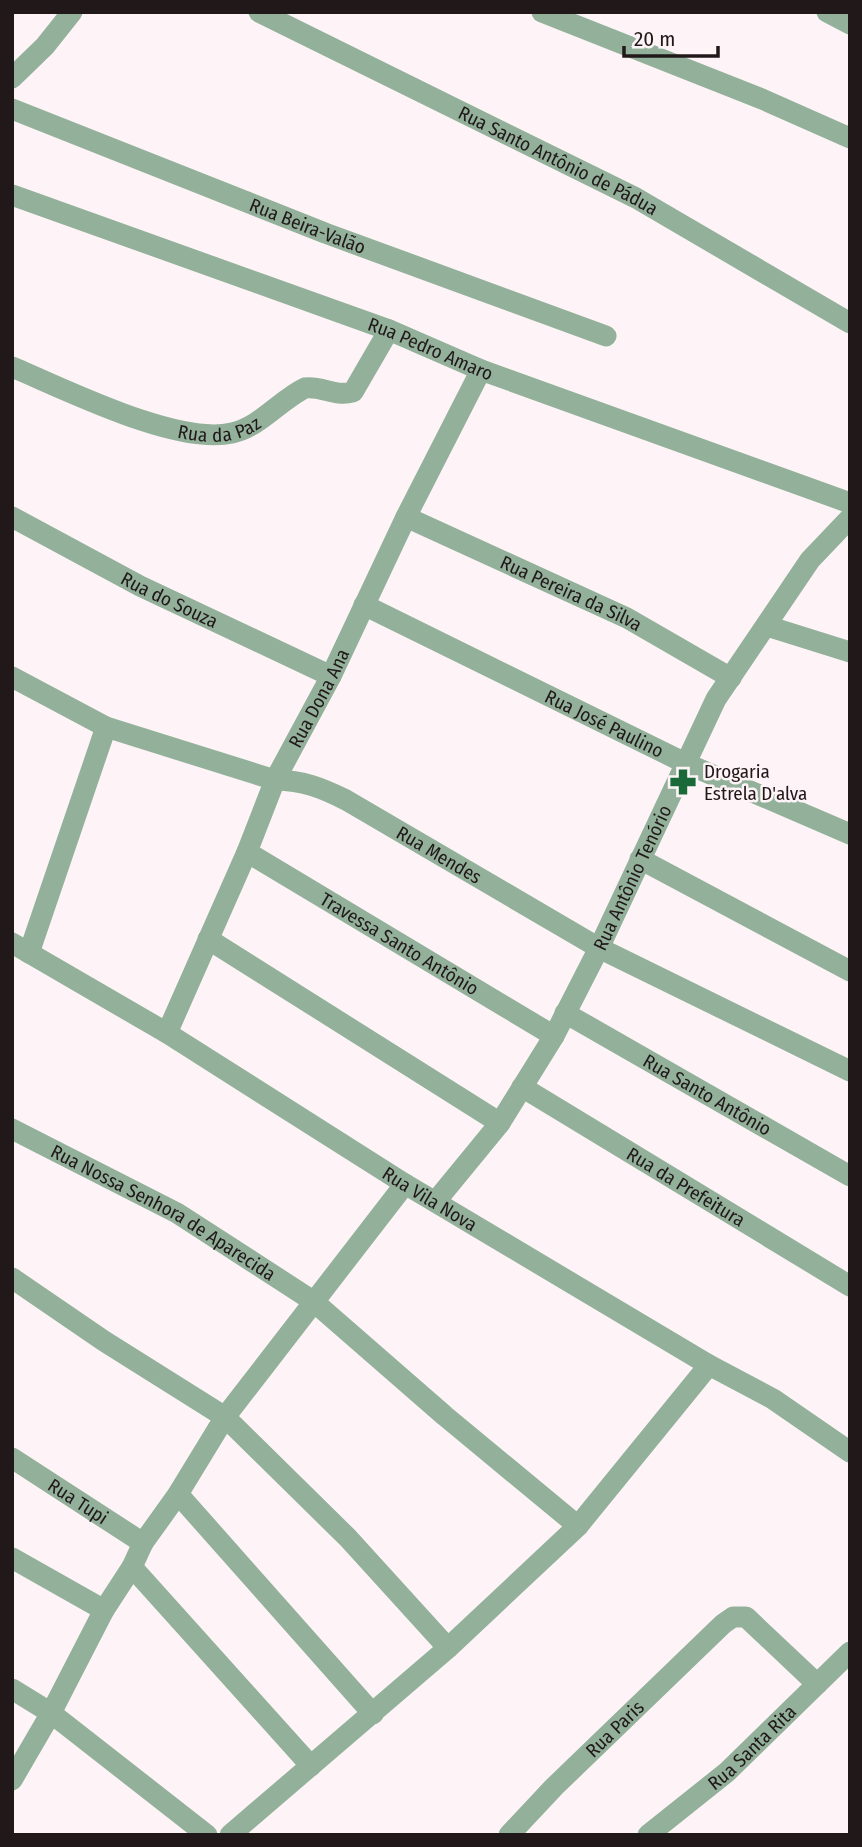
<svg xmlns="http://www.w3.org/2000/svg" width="862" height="1847" viewBox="0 0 862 1847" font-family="'Fira Sans Condensed',sans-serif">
	<rect width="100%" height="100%" fill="#fef4f7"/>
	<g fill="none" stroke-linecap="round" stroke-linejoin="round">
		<g stroke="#93b19a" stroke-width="21">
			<path id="s1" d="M259 12 636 198 850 323"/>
			<path d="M542 12 762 99 850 138"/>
			<path d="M827 12 850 24"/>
			<path d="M12 78 45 46 72 12"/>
			<path id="s2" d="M12 109 325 233 606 336"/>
			<path id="s3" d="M12 195 389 330 481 370 850 503"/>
			<path id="s4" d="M12 367C65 389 177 446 232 433 260 427 280 400 305 388 323 386 335 397 353 392L389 330"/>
			<path id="s5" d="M12 517 140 586 331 676"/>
			<path id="s6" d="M406 517 627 618 731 678"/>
			<path id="s7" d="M364 605 685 763 850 834"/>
			<path d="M767 626 850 652"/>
			<path id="s8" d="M12 677 106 727 275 780C304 781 320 787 346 800L599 948 850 1071"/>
			<path id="s9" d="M247 852 554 1036"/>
			<path d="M640 859 850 971"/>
			<path d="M208 939 500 1123"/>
			<path id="s10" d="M12 943 167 1033 405 1184 709 1365 773 1399 850 1452"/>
			<path d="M29 953 106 727"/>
			<path id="s11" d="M565 1013 850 1176"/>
			<path id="s12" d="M167 1033 247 852 275 780 331 676 406 517 481 370"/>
			<path id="s13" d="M522 1087 850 1286"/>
			<path id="s14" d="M12 1129 177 1213 313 1301 445 1416 578 1526"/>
			<path id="s15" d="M436 1201 500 1123 554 1036 599 948 716 699 810 560 850 518"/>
			<path d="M12 1278 104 1341 225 1417 348 1538 448 1648"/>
			<path id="s16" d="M12 1458 143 1543"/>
			<path d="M178 1494 373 1714"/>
			<path d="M12 1558 104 1610"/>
			<path d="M132 1567 311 1766"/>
			<path d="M12 1689 51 1713 207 1835"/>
			<path d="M12 1780 51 1713 104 1610 132 1567 143 1543 178 1494 225 1417 405 1184"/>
			<path d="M230 1835 448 1648 578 1526 709 1365"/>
			<path id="s17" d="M509 1835 554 1787 723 1624 733 1617H746L817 1684"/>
			<path id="s18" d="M648 1835 727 1772 850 1652"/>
		</g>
	</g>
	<defs>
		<g id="pharmacy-bare" transform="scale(2.1)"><path d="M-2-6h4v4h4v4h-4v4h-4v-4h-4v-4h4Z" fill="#1a6a39" stroke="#fef4f7" stroke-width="2.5" paint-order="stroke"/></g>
	</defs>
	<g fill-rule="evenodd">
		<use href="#pharmacy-bare" x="683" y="782"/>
	</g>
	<g text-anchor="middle" stroke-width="5" stroke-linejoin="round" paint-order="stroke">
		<g font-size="19" fill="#21181a" stroke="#fef4f7">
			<text dy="7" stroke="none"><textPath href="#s1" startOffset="334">Rua Santo Antônio de Pádua</textPath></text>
			<text dy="7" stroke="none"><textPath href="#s2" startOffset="318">Rua Beira-Valão</textPath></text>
			<text dy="7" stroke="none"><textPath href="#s3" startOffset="446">Rua Pedro Amaro</textPath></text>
			<text dy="7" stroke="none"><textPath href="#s4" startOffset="220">Rua da Paz</textPath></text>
			<text dy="7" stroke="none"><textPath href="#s6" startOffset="182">Rua Pereira da Silva</textPath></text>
			<text dy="7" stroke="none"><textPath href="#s5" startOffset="178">Rua do Souza</textPath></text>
			<text dy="7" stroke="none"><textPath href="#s12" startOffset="368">Rua Dona Ana</textPath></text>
			<text dy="7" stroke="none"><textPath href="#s7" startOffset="268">Rua José Paulino</textPath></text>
			<text dy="7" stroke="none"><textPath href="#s8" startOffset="466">Rua Mendes</textPath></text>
			<text dy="7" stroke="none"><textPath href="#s15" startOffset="380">Rua Antônio Tenório</textPath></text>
			<text dy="7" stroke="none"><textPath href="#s9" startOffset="178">Travessa Santo Antônio</textPath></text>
			<text dy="7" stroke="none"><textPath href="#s11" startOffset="164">Rua Santo Antônio</textPath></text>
			<text dy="7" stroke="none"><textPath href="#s13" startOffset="192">Rua da Prefeitura</textPath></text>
			<text dy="7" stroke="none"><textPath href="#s10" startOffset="490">Rua Vila Nova</textPath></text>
			<text dy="7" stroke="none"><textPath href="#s14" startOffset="173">Rua Nossa Senhora de Aparecida</textPath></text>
			<text dy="7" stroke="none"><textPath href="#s16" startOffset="79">Rua Tupi</textPath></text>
			<text dy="7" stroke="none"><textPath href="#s17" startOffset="150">Rua Paris</textPath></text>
			<text dy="7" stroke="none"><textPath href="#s18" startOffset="136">Rua Santa Rita</textPath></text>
		</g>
		<g font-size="19" fill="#21181a" stroke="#fef4f7" text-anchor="start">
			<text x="704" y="778">Drogaria<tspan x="704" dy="22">Estrela D'alva</tspan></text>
		</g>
	</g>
	<rect width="862" height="1847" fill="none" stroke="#21181a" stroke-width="28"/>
	<path d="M624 46v10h94v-10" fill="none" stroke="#21181a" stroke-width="3.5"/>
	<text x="634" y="46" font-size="21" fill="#21181a" stroke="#fef4f7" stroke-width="5" paint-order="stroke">20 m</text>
</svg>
